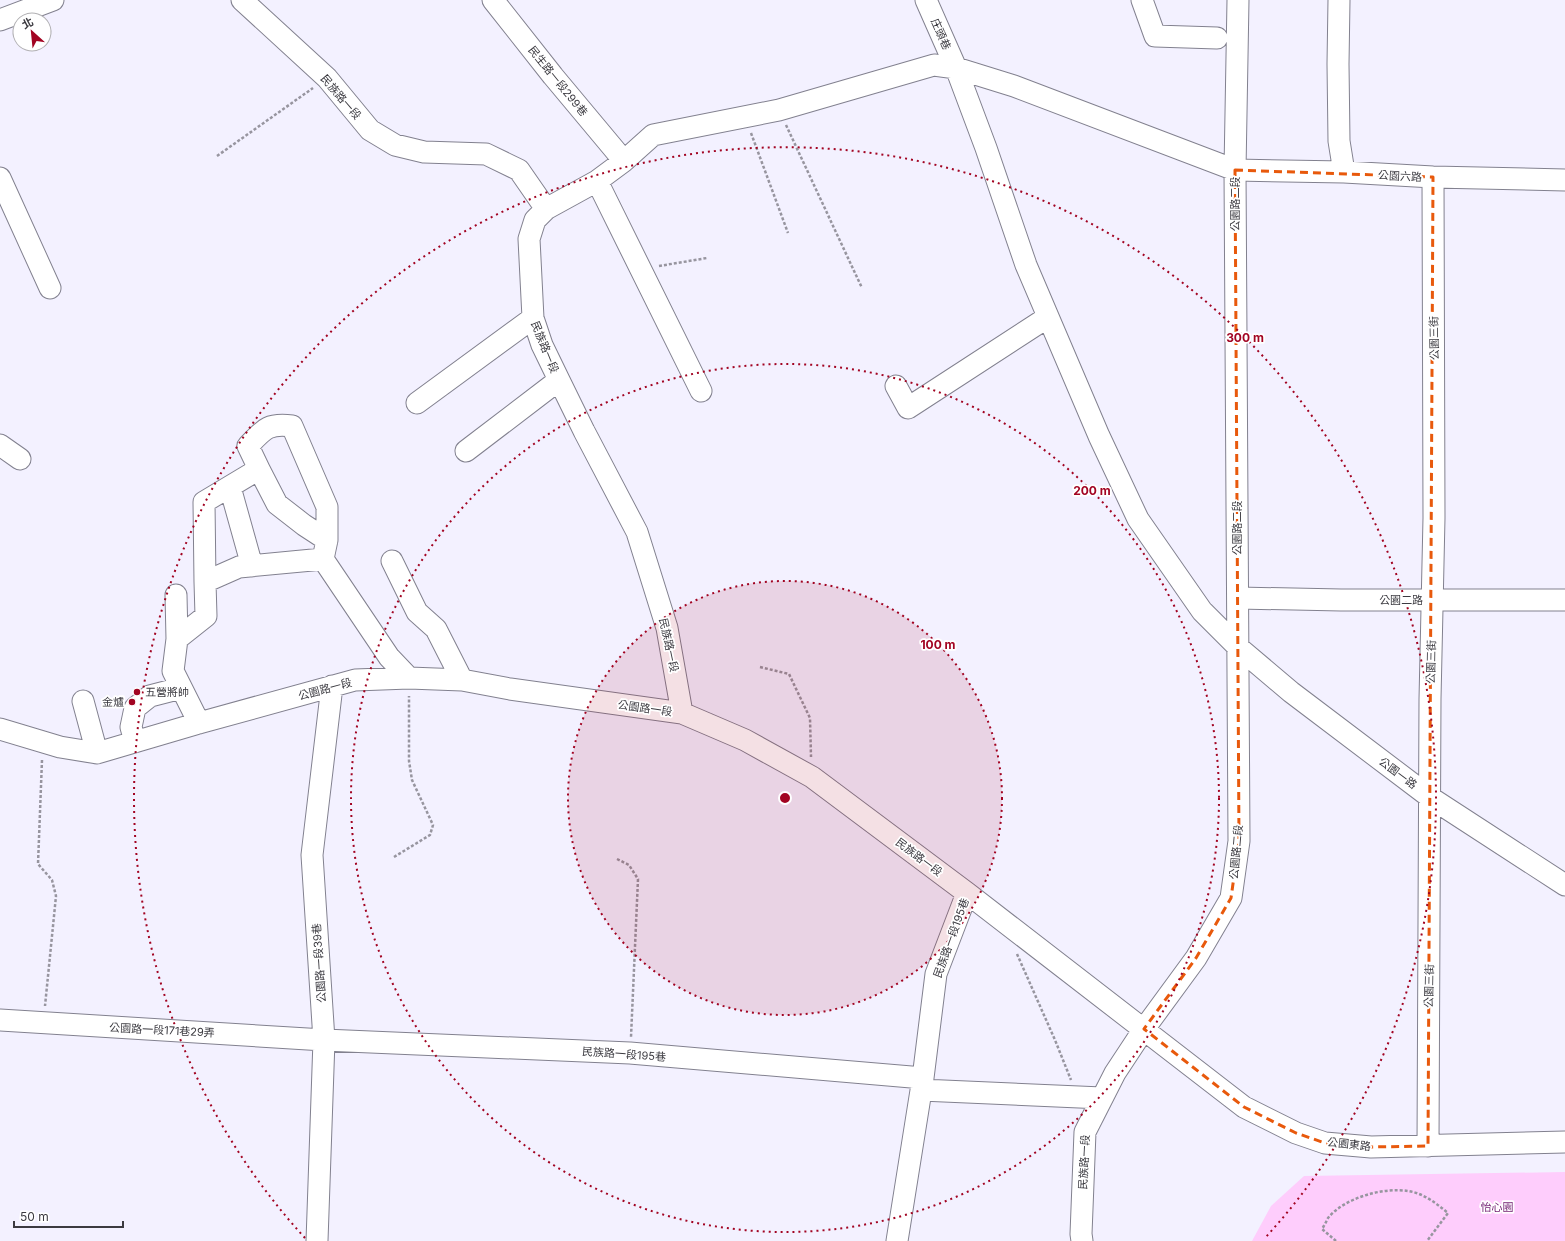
<svg xmlns="http://www.w3.org/2000/svg" width="1565" height="1241" viewBox="0 0 1565 1241" font-family="Inter,'Noto Sans TC',sans-serif">
	<rect width="100%" height="100%" fill="#f3f1ff"/>
	<path fill="#fecdfc" d="M1565 1172V1241H1252L1271 1206 1304 1176Z"/>
	<g fill="none" stroke-linecap="round" stroke-linejoin="round">
		<g stroke="#82818f" stroke-width="23">
			<path id="minor" d="M242 0 327 78 370 130 395 145 424 152 486 154 519 170 546 209 535 220 529 239 533 318 542 345 559 380 584 431 637 532 667 628 682 713
				M493 0 553 76 624 161
				M926 0 956 68 986 148 1026 265 1099 436 1138 519 1202 611 1239 648 1291 692 1431 798 1565 885
				M1142 0 1155 36 1217 38
				M1339 0 1338 64 1339 141 1344 172
				M0 20 53 0
				M0 178 50 288
				M597 181 701 391
				M546 209 597 181 624 161 653 135 779 110 934 65 956 68 1014 86 1235 170 1344 172 1433 177 1565 180
				M896 386 908 408 1048 317
				M417 403 533 318
				M0 445 20 459
				M466 451 559 380
				M259 469 277 504 304 525 327 540
				M230 487 252 566
				M392 561 417 612 436 629 462 680
				M205 582 204 502 259 469 248 446C264 429 268 423 292 426L327 507V540L323 559
				M176 595 177 639
				M1238 598 1341 600H1565
				M83 701 97 753
				M199 723 173 671 177 639 206 616 205 582 239 567 323 559 389 657 409 678
				M0 729 60 747 97 753 199 723 355 680 409 678 462 680 510 689 682 713 745 740 812 777 967 893 1244 1107 1296 1133 1325 1143 1371 1147 1565 1142
				M135 742 131 727 135 708 150 696 181 688
				M0 1020 324 1040 630 1053 923 1078
				M921 1090 1102 1098
				M1428 1146 1430 699 1434 518 1433 177
				M317 1241 324 1040 312 855 332 686
				M897 1241 923 1078 936 974 967 893
				M1082 1241 1081 1234 1085 1132 1115 1073 1144 1029 1196 958 1231 898 1239 841 1235 170 1238 0"/>
		</g>
		<path stroke="#97959f" stroke-width="2.5" stroke-dasharray="3 2" stroke-linecap="butt" d="M786 125 862 288
			M751 133 788 233
			M217 156 313 88
			M659 266 707 258
			M760 667 789 674 810 718 811 757
			M42 760 38 864 52 880 56 896 45 1006
			M394 857 430 835 433 825 412 780 409 761V696
			M617 859 629 865 638 879 631 1037
			M1017 954 1055 1040 1071 1080
			M1336 1241 1322 1229C1324 1226 1326 1222 1328 1218 1344 1198 1383 1187 1408 1191 1423 1193 1436 1203 1448 1213L1427 1241"/>
		<use href="#minor" stroke="#fff" stroke-width="21"/>
	</g>
	<path fill="none" stroke="#e8590c" stroke-width="3" stroke-dasharray="8 5" stroke-linejoin="round" d="M1235 170 1433 177 1428 1146 1371 1147 1325 1143 1296 1133 1244 1107 1144 1029 1196 958 1231 898 1239 841Z"/>
	<circle cx="785" cy="798" r="217" fill="#a20422" fill-opacity=".12"/>
	<g fill="none" stroke="#a20422" stroke-width="2" stroke-dasharray="2 4">
		<circle cx="785" cy="798" r="217"/>
		<circle cx="785" cy="798" r="434"/>
		<path d="M305 1238A651 651 0 1 1 1265 1238"/>
	</g>
	<g fill="#a20422" stroke="#fff" stroke-width="1.5">
		<circle cx="137" cy="692" r="4"/>
		<circle cx="132" cy="702" r="4"/>
	</g>
	<g text-anchor="middle" stroke-width="3.5" stroke-linejoin="round" paint-order="stroke">
		<g font-size="11" fill="#3b3a40" stroke="#fff">
			<text transform="translate(941 34) rotate(66)" y="4">庄頭巷</text>
			<text transform="translate(558 81) rotate(51)" y="4">民生路一段299巷</text>
			<text transform="translate(341 97) rotate(49)" y="4">民族路一段</text>
			<text transform="translate(1400 176) rotate(3)" y="4">公園六路</text>
			<text transform="translate(1235 204) rotate(-90)" y="4">公園路二段</text>
			<text transform="translate(1434 338) rotate(-91)" y="4">公園三街</text>
			<text transform="translate(545 347) rotate(68)" y="4">民族路一段</text>
			<text transform="translate(1237 528) rotate(-90)" y="4">公園路二段</text>
			<text x="1401" y="604">公園二路</text>
			<text transform="translate(669 645) rotate(78)" y="4">民族路一段</text>
			<text transform="translate(1431 662) rotate(-89)" y="4">公園三街</text>
			<text transform="translate(325 689) rotate(-15)" y="4">公園路一段</text>
			<text transform="translate(645 708) rotate(8)" y="4">公園路一段</text>
			<text transform="translate(1398 773) rotate(37)" y="4">公園一路</text>
			<text transform="translate(1236 852) rotate(-85)" y="4">公園路二段</text>
			<text transform="translate(919 857) rotate(37)" y="4">民族路一段</text>
			<text transform="translate(951 938) rotate(-70)" y="4">民族路一段195巷</text>
			<text transform="translate(319 963) rotate(-94)" y="4">公園路一段39巷</text>
			<text transform="translate(1429 986) rotate(-89)" y="4">公園三街</text>
			<text transform="translate(162 1030) rotate(3)" y="4">公園路一段171巷29弄</text>
			<text transform="translate(624 1054) rotate(4)" y="4">民族路一段195巷</text>
			<text transform="translate(1349 1144) rotate(6)" y="4">公園東路</text>
			<text transform="translate(1084 1162) rotate(-87)" y="4">民族路一段</text>
		</g>
		<g font-size="11" fill="#3b3a40" stroke="#fff" text-anchor="start">
			<text x="145" y="696">五營將帥</text>
			<text x="124" y="706" text-anchor="end">金爐</text>
		</g>
		<g font-size="11" fill="#752575" stroke="#fff">
			<text x="1497" y="1211">怡心園</text>
		</g>
	</g>
	<circle cx="785" cy="798" r="6" fill="#a20422" stroke="#fff" stroke-width="2"/>
	<g font-size="12" text-anchor="middle" font-weight="bold" fill="#a20422" stroke="#fff" stroke-width="3.5" stroke-linejoin="round" paint-order="stroke">
		<text x="1245" y="342">300 m</text>
		<text x="1092" y="495">200 m</text>
		<text x="938" y="649">100 m</text>
	</g>
	<g transform="translate(32 32) rotate(333)"><circle r="19" fill="#ffffff" stroke="#b1b0b3"/>
	<path d="M0-3L7 15L0 10L-7 15Z" fill="#a20422"/>
	<text y="-6" font-size="11" font-weight="bold" text-anchor="middle" fill="#3b3a40">北</text>
	</g>
	<path d="M14 1221v6h109v-6" fill="none" stroke="#3b3a40" stroke-width="2"/>
	<text x="20" y="1221" font-size="12" fill="#3b3a40" stroke="#ffffff" stroke-width="3" paint-order="stroke">50 m</text>
</svg>
